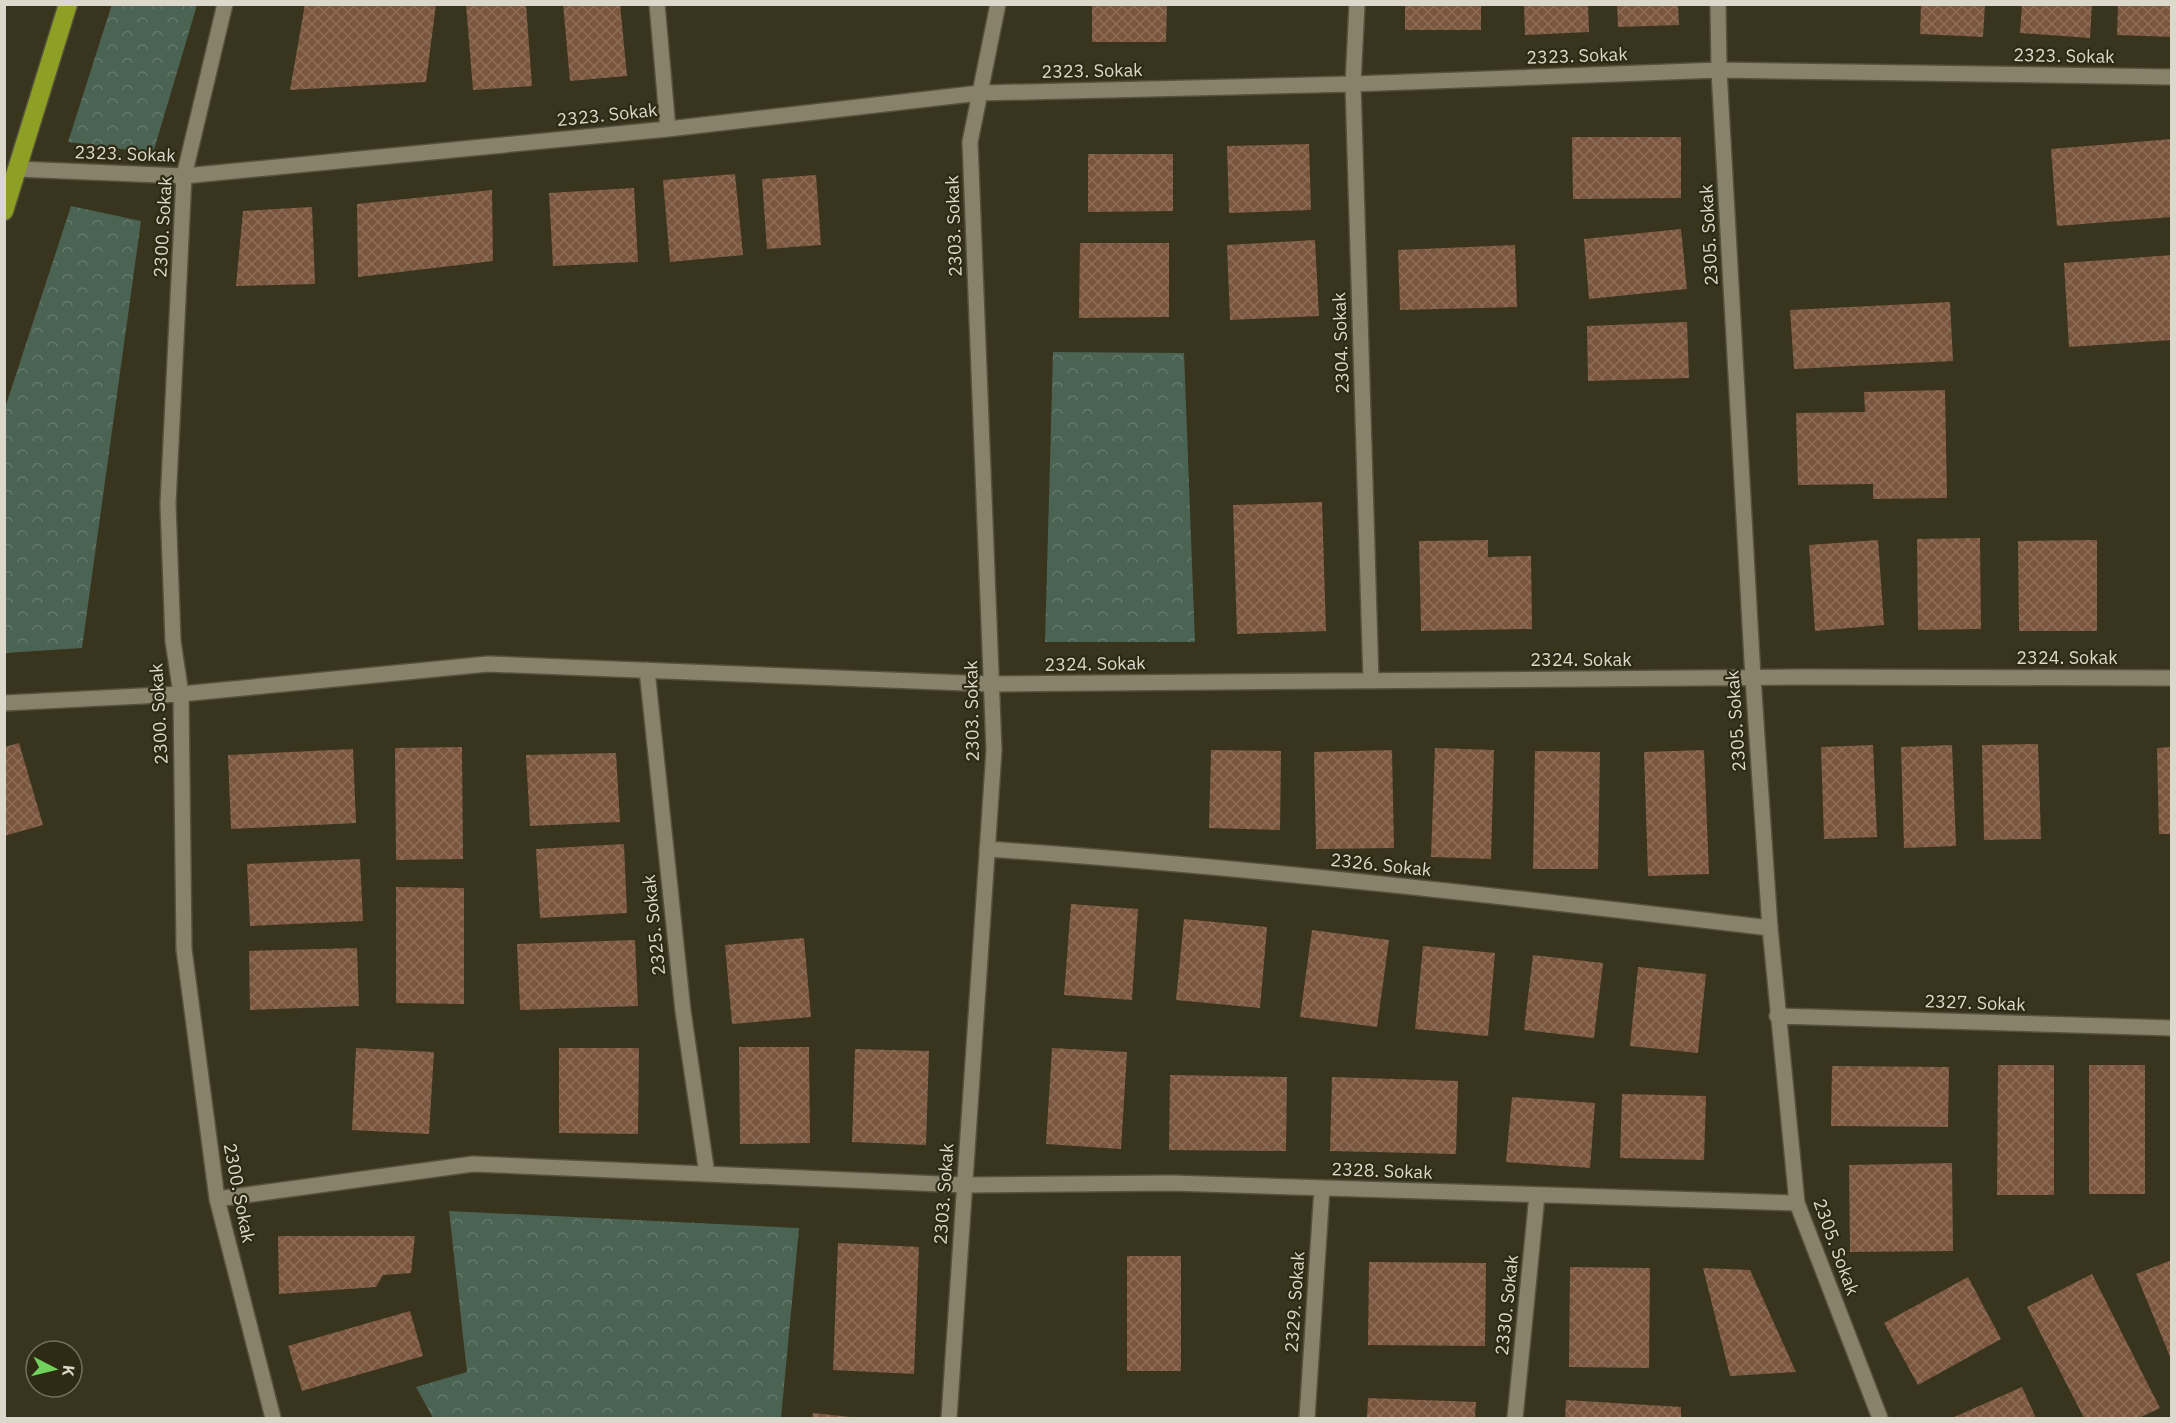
<svg xmlns="http://www.w3.org/2000/svg" width="2176" height="1423" viewBox="0 0 2176 1423" font-family="'IBM Plex Sans',sans-serif">
	<defs>
		<pattern id="park-crowns" width="20" height="18" patternUnits="userSpaceOnUse" patternTransform="scale(1.5)"><rect width="20" height="18" fill="#4b6353"/><path d="M2 6a3 3 0 1 1 6 0M12 15a3 3 0 1 1 6 0" fill="none" stroke="#64796b"/></pattern>
		<pattern id="building-cross-hatch" width="8" height="8" patternUnits="userSpaceOnUse" patternTransform="scale(1.5)"><rect width="8" height="8" fill="#7b563e"/><path d="M0 0l8 8M0 8l8-8" fill="none" stroke="#8d6e59"/></pattern>
	</defs>
	<rect width="100%" height="100%" fill="#38341d"/>
	<path fill="url(#park-crowns)" d="M112 4 197 5 153 153 68 142Z
		M71 206 141 221 82 648 5 653V408Z
		M1053 352 1184 353 1195 642H1045Z
		M449 1211 799 1228 781 1418H433L416 1387 467 1372Z"/>
	<path fill="url(#building-cross-hatch)" d="M305 4H436L426 82 290 90Z
		M466 4H526L532 86 473 90Z
		M563 4H620L627 76 570 81Z
		M1092 4H1167L1166 42H1092Z
		M1405 4H1481V30H1405Z
		M1524 4H1588L1589 32 1525 35Z
		M1617 4H1678L1679 25 1618 27Z
		M1921 4H1985L1983 37 1920 34Z
		M2022 4H2092L2090 38 2020 33Z
		M2118 4H2172V37L2117 35Z
		M1572 137H1681V198L1573 199Z
		M2172 139V217L2057 226 2051 149Z
		M1309 144 1311 210 1229 213 1227 146Z
		M1088 154H1173V211L1088 212Z
		M735 174 743 255 670 262 663 180Z
		M816 175 821 245 767 249 762 179Z
		M634 188 638 262 553 266 549 193Z
		M492 190 493 261 358 277 357 204Z
		M312 207 315 284 236 286 243 211Z
		M1681 229 1687 289 1589 299 1584 239Z
		M1315 240 1319 316 1230 320 1227 245Z
		M1080 243H1169V317L1079 318Z
		M1515 245 1517 307 1400 310 1398 250Z
		M2172 255V340L2069 347 2064 263Z
		M1950 302 1953 361 1794 369 1790 310Z
		M1687 322 1689 378 1588 381 1587 326Z
		M1945 390 1947 498 1873 499V484L1798 485 1796 413 1865 412 1864 392Z
		M1322 502 1326 631 1237 634 1233 505Z
		M1980 538 1981 629 1918 630 1917 539Z
		M1488 540V557L1531 556 1532 629 1421 631 1419 541Z
		M1878 540 1884 625 1815 631 1809 545Z
		M2097 540V631H2019L2018 541Z
		M19 743 43 825 4 836V747Z
		M2038 744 2041 839 1984 840 1982 745Z
		M1873 745 1877 837 1824 839 1821 747Z
		M1952 745 1956 846 1904 848 1901 747Z
		M462 747 463 859 396 860 395 748Z
		M2172 747V834H2159L2157 748Z
		M1435 748 1494 750 1491 859 1431 857Z
		M353 749 356 823 231 829 228 755Z
		M1211 750 1281 751 1280 830 1209 828Z
		M1392 750 1394 848 1316 849 1314 752Z
		M1704 750 1709 874 1648 876 1644 752Z
		M1535 751 1600 752 1598 869H1533Z
		M616 753 620 822 530 826 526 755Z
		M624 844 627 913 540 918 536 849Z
		M360 859 363 921 250 926 247 864Z
		M396 887 464 888V1004L396 1003Z
		M1071 904 1138 909 1132 1000 1064 995Z
		M1184 919 1267 927 1260 1008 1176 1000Z
		M1312 930 1389 940 1377 1027 1300 1017Z
		M804 938 811 1017 732 1024 725 945Z
		M635 940 638 1006 520 1010 517 944Z
		M1423 946 1495 953 1488 1036 1415 1029Z
		M357 948 359 1006 250 1010 249 951Z
		M1533 955 1603 963 1594 1038 1524 1030Z
		M1638 967 1706 974 1698 1053 1630 1046Z
		M739 1047H809L810 1143 740 1144Z
		M356 1048 434 1052 429 1134 352 1130Z
		M559 1048H639L638 1134 559 1133Z
		M1052 1048 1127 1052 1121 1149 1046 1144Z
		M855 1049 929 1051 926 1145 852 1142Z
		M1998 1065H2054V1195H1997Z
		M2089 1065H2145V1194H2089Z
		M1832 1066 1949 1067 1948 1127 1831 1126Z
		M1170 1075 1287 1077 1286 1151 1169 1150Z
		M1332 1077 1458 1081 1456 1154 1330 1151Z
		M1622 1094 1706 1096 1704 1160 1620 1158Z
		M1512 1097 1595 1103 1590 1168 1506 1162Z
		M1952 1163 1953 1251 1850 1252 1849 1165Z
		M278 1236H415L411 1273 383 1275 376 1287 279 1294Z
		M838 1243 919 1247 914 1374 833 1370Z
		M1127 1256H1181V1371H1127Z
		M2172 1260V1359H2171L2136 1274Z
		M1369 1262 1486 1263 1485 1346 1368 1345Z
		M1570 1267 1650 1268 1649 1368 1569 1367Z
		M1703 1268 1750 1270 1796 1372 1730 1376Z
		M2092 1274 2160 1408 2139 1418H2084L2027 1307Z
		M1968 1277 2001 1339 1918 1385 1884 1323Z
		M410 1311 423 1356 302 1391 288 1346Z
		M2022 1387 2036 1418H1952Z
		M1368 1398 1476 1402 1475 1418H1367Z
		M1566 1400 1681 1407V1418H1565Z
		M813 1413 851 1417V1418H812Z"/>
	<g fill="none" stroke-linecap="round" stroke-linejoin="round">
		<g stroke="#55513d" stroke-width="18">
			<path id="minor" d="M225 4 184 176 168 504 173 641 181 694 184 949 217 1199 273 1418
				M657 4 668 129
				M1357 4 1353 84 1371 681
				M1718 4 1719 70 1753 678 1770 928 1797 1203 1880 1418
				M17 169 184 176 668 129 980 93 1353 84 1719 70 2172 77
				M647 670 683 1011 707 1174
				M4 703 181 694 488 664 991 684 1802 677 2172 678
				M987 849C1249 867 1510 897 1770 928
				M1777 1016 2172 1028
				M217 1199 473 1164 965 1185 1171 1183 1797 1203
				M949 1418 994 750 970 142 998 4
				M1307 1418 1322 1188
				M1515 1418 1537 1195"/>
		</g>
		<g stroke="#55513d" stroke-width="21">
			<path id="highway" d="M4 211 68 4"/>
		</g>
		<use href="#minor" stroke="#878269" stroke-width="15"/>
		<use href="#highway" stroke="#8da023" stroke-width="18"/>
	</g>
	<g text-anchor="middle" stroke-width="4.5" stroke-linejoin="round" paint-order="stroke">
		<g font-size="18" fill="#dcd9cc" stroke="#2e2a13">
			<text transform="translate(1577 56) rotate(-2)" y="6">2323. Sokak</text>
			<text transform="translate(2064 56) rotate(1)" y="6">2323. Sokak</text>
			<text transform="translate(1092 71) rotate(-1)" y="6">2323. Sokak</text>
			<text transform="translate(607 115) rotate(-6)" y="6">2323. Sokak</text>
			<text transform="translate(125 154) rotate(2)" y="6">2323. Sokak</text>
			<text transform="translate(954 226) rotate(-92)" y="6">2303. Sokak</text>
			<text transform="translate(163 227) rotate(-87)" y="6">2300. Sokak</text>
			<text transform="translate(1709 235) rotate(-93)" y="6">2305. Sokak</text>
			<text transform="translate(1341 343) rotate(-92)" y="6">2304. Sokak</text>
			<text x="2067" y="664">2324. Sokak</text>
			<text x="1581" y="666">2324. Sokak</text>
			<text transform="translate(1095 664) rotate(-1)" y="6">2324. Sokak</text>
			<text transform="translate(972 711) rotate(-91)" y="6">2303. Sokak</text>
			<text transform="translate(159 714) rotate(-93)" y="6">2300. Sokak</text>
			<text transform="translate(1736 721) rotate(-94)" y="6">2305. Sokak</text>
			<text transform="translate(1381 865) rotate(6)" y="6">2326. Sokak</text>
			<text transform="translate(654 925) rotate(-96)" y="6">2325. Sokak</text>
			<text transform="translate(1975 1003) rotate(2)" y="6">2327. Sokak</text>
			<text transform="translate(1382 1171) rotate(2)" y="6">2328. Sokak</text>
			<text transform="translate(239 1193) rotate(79)" y="6">2300. Sokak</text>
			<text transform="translate(944 1194) rotate(-86)" y="6">2303. Sokak</text>
			<text transform="translate(1836 1247) rotate(70)" y="6">2305. Sokak</text>
			<text transform="translate(1295 1302) rotate(-86)" y="6">2329. Sokak</text>
			<text transform="translate(1507 1305) rotate(-84)" y="6">2330. Sokak</text>
		</g>
	</g>
	<rect width="2176" height="1423" fill="none" stroke="#dcd9cc" stroke-width="12"/>
	<g transform="translate(54 1369) rotate(97)"><circle r="28" fill="#2e2a13" stroke="#74705d" stroke-width="1.5"/>
	<path d="M0-4.5L10 22L0 15L-10 22Z" fill="#71d35e"/>
	<text y="-9" font-size="16" font-weight="bold" text-anchor="middle" fill="#dcd9cc">K</text>
	</g>
</svg>
